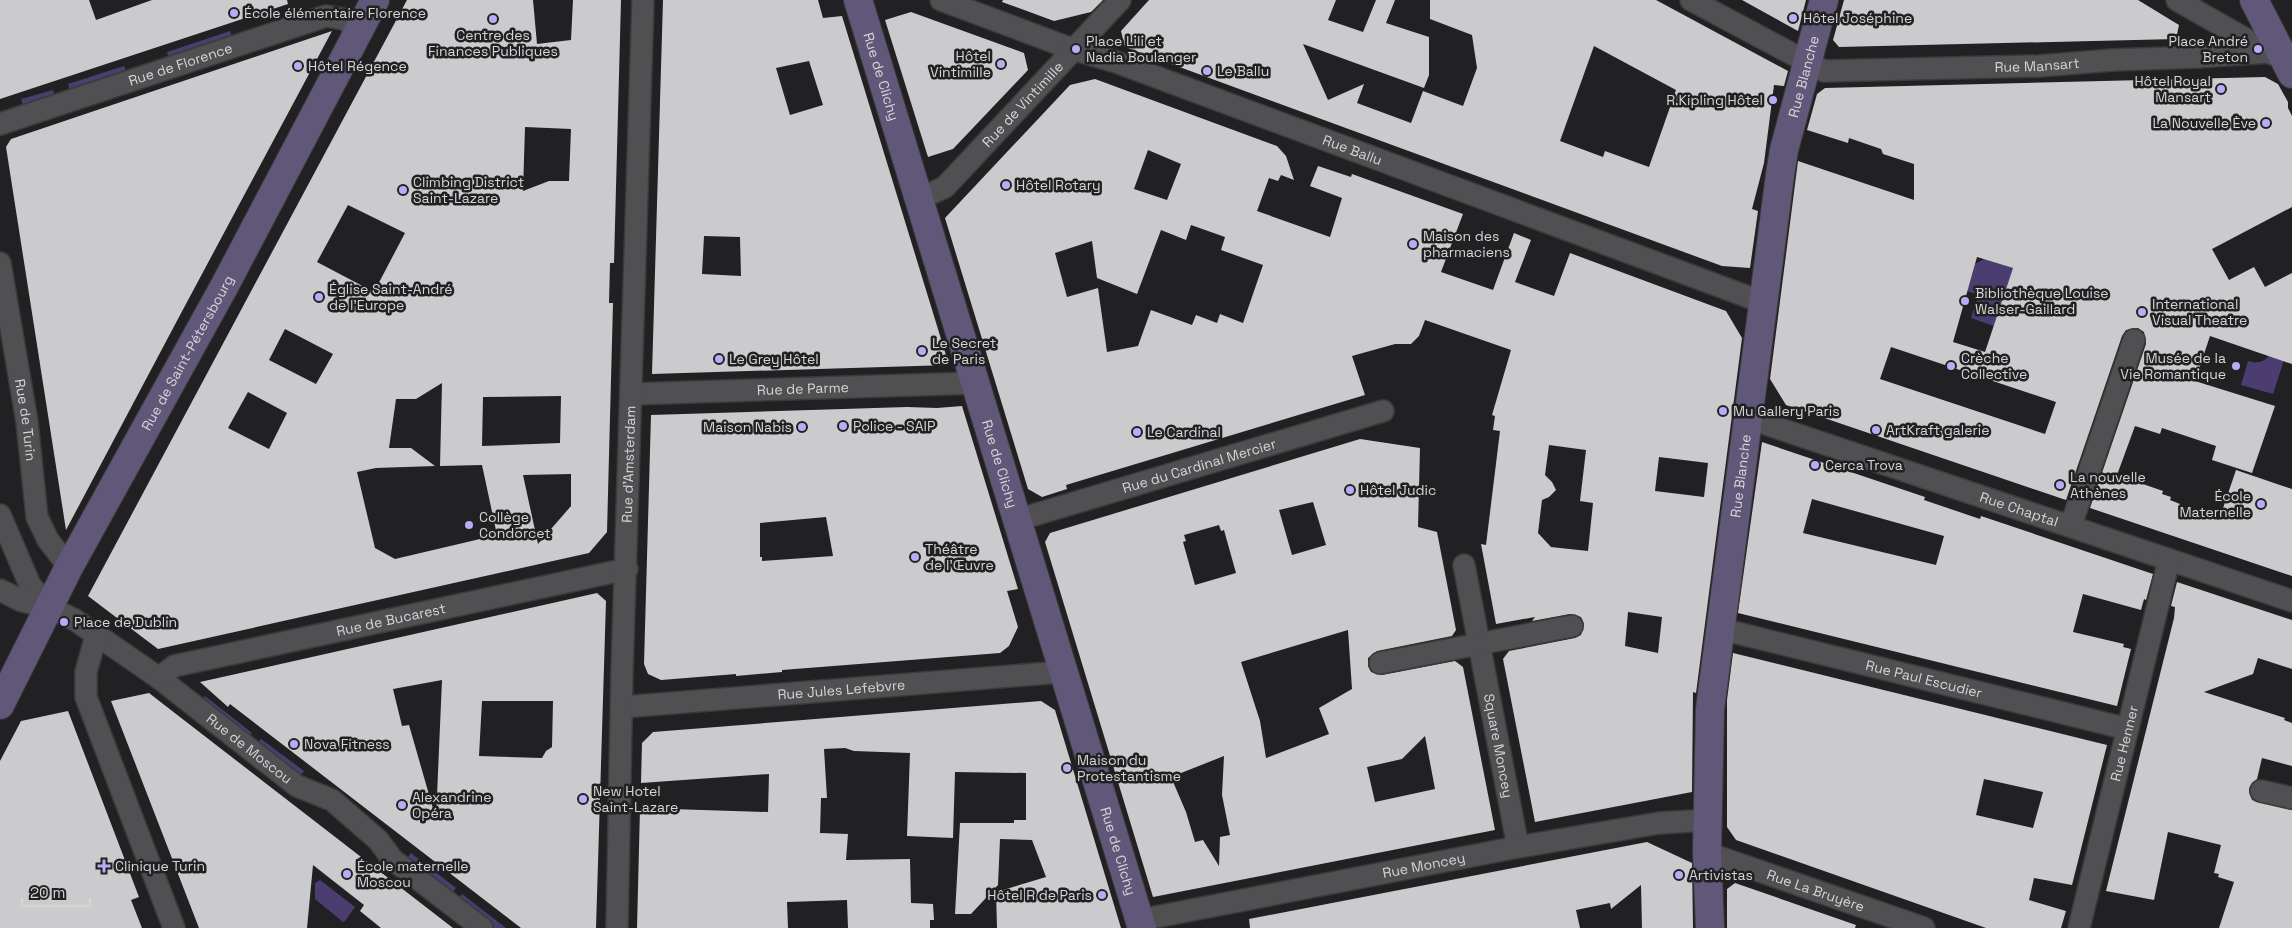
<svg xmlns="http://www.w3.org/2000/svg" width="2292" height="928" viewBox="0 0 2292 928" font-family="'Space Grotesk',sans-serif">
	<rect width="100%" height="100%" fill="#212123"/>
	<path fill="#4b3d70" d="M230 31 233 40 169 60 167 52Z
		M124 66 128 75 71 93 68 84Z
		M53 90 56 99 24 108 21 99Z
		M1984 259 2013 268 1994 326 1971 318 1978 295 1967 291 1975 264Z
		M2272 349 2286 354 2273 394 2241 385 2248 361C2260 364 2267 362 2272 349Z
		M205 696 252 733 247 740 199 703Z
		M261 739 304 771 298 779 255 746Z
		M411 853 456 888 450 896 405 861Z
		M320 880 355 907 345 921 343 922 315 899V883Z
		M462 894 506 928H491L456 901Z"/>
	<path fill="#cbcbce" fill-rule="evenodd" d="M0 0H89L96 20 152 0H287L288 4 0 99Z
		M407 0H533L537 44 571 40 573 0H621L614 263H610L609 303H613L607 532 589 553 158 649 88 596ZM525 127 571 129 569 181H549L523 191ZM348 205 405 233 374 292 317 262ZM285 329 333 354 316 384 269 360ZM442 383 440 466 482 465 497 535 395 559 375 548 357 472 376 468 435 466 411 448H389L396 399H416ZM248 392 287 413 269 449 228 428ZM561 396 560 443 482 446 483 397ZM571 474V506L538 544 523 475Z
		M663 0H818L823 18 842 16 949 365 652 374ZM809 61 823 105 790 115 776 68ZM704 236 740 237 741 276 702 274Z
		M1003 0H1103L1091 12 1054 21 1002 2Z
		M1149 0H1336L1328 20 1363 32 1376 0H1395L1386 23 1429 37V75L1424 88 1303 44 1328 100 1364 84 1357 103 1411 123 1423 91 1463 106 1477 68 1472 35 1430 19V0H1656L1788 71 1784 86 1774 85 1764 163 1752 209 1758 211 1750 268 1722 266 1125 47 1121 31ZM1594 46 1676 90 1649 167 1605 151 1603 157 1560 141Z
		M1742 0H1806L1798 31Z
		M1844 0H2138L2179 25 2176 39 1839 47 1833 40Z
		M911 12 1024 53 1028 70 953 149 928 157 885 20Z
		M332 31 179 317 66 530 6 147 11 139Z
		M2265 77 2278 84 2288 102V108L2292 116V207L2212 249 2229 280 2254 267 2265 287 2292 273V364L2210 336 2195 381 2275 406 2252 473 2212 460 2216 446 2162 428 2160 434 2135 426 2117 475 2163 491 2162 494 2171 497 2170 500 2180 504 2179 506 2219 520 2236 470 2292 489V576L2090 508 2146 344 2144 332 2138 328 2126 330 2122 336 2066 500 1786 405 1770 379 1798 161 1914 200V164L1883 154 1881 149 1849 138 1848 143 1807 130 1817 94 1825 88ZM1977 257 2013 268 1985 352 1953 342ZM1891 347 2056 402 2045 434 1880 379Z
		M1095 79 1277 146 1286 156 1294 180 1281 175 1278 181 1269 178 1257 211 1330 237 1342 198 1310 186 1318 166 1351 177 1352 174 1463 214 1441 272 1493 290 1514 233 1531 240 1515 282 1554 296 1570 253 1726 311 1742 338 1696 693 1693 692 1692 792 1535 822 1503 659 1509 651 1575 638 1581 635 1584 624 1581 617 1570 614 1532 621 1535 617 1496 624 1481 544 1486 545 1500 431 1493 430 1495 416 1492 415 1511 350 1425 320 1419 336 1411 344H1395L1352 356 1365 395 1066 485 1067 489 1042 497 1028 489 945 218 1070 85ZM1148 150 1181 164 1167 200 1134 189ZM1191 225 1225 237 1221 250 1263 265 1243 323 1220 314 1217 323 1196 315 1192 325 1151 310 1138 346 1107 352 1098 288 1067 297 1055 253 1092 241 1097 278 1137 294 1161 230 1186 240ZM1549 445 1586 450 1580 501 1593 503 1588 551 1551 547 1538 533 1542 500 1549 497 1556 490 1552 482 1545 475ZM1659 457 1708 463 1704 497 1655 491ZM1628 612 1662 617 1658 653 1625 646Z
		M962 406 1018 589 1007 591 1018 627 1009 646 1000 653 782 670V672L736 676V674L661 680 648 674 644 664 651 415 907 407 937 408ZM826 517 833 556 762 561V557H760V523Z
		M1360 439 1420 448 1418 527 1437 532 1456 630 1452 636 1377 651 1368 658V666L1371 672 1382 675 1455 661 1463 667 1495 830 1153 897 1045 542 1050 533ZM1313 502 1326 545 1292 555 1279 510ZM1219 525 1221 531 1224 530 1236 573 1195 585 1183 542 1186 541 1184 535ZM1348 630 1352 689 1319 708 1329 734 1266 758 1260 721 1241 662ZM1425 736 1435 789 1375 802 1367 767 1402 759ZM1224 756 1222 795 1230 835 1220 837 1219 866 1203 840 1195 842 1186 812 1171 777Z
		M1762 442 1925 497 1924 500 1980 519 1981 516 2153 574 2146 600 2144 599 2141 610 2083 594 2073 632 2124 644 2123 647 2131 649 2117 706 1738 613ZM1812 499 1944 536 1936 565 1803 533Z
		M2177 582 2292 620V669L2258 658 2253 674 2204 692 2285 718 2284 720 2292 723V766L2262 758 2257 779 2252 783 2249 789 2252 800 2292 810V928H2219L2234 882 2218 877 2219 874 2214 873 2221 845 2168 832 2154 900 2106 891 2174 618 2175 607 2171 606Z
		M597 593 606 601 596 928H521L230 704 228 707 200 682ZM442 680 436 819 409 725 402 726 393 689ZM482 701H553L552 747 546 751 542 758 479 756Z
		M1733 653 2107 745 2072 885 2034 878 2029 900 2066 911 2061 928H1986L1736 840 1727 827V700ZM1984 779 2043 792 2033 828 1976 815Z
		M149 693 167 707 453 928H381L360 911 364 905 313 865 307 928H199L111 701Z
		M1041 701 1055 710 1121 928H997L996 892 1046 877 1032 840 1000 839 998 885 971 914H955L960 823H1014V820H1026V773L955 772 953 838 907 836 910 753 854 751 845 748 824 749 827 798H821L820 833 848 834 846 860 910 859 911 903 933 904 934 920H930V928H848L847 900 787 902 788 928H637L640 808 768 812 769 774 641 783 642 743 653 732Z
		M68 711 139 897 131 900 142 928H0V761L21 721Z
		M1647 842 1692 863 1693 928H1642L1641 885 1611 909 1610 903 1576 910 1580 928H1250L1249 919Z
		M1735 883 1856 925 1855 928H1727V889Z"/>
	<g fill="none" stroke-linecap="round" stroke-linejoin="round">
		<g stroke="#3b3b3c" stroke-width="24">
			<g id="street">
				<path id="s1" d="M941 0 1072 49 1116 62 1762 302"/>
				<path id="s2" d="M1691 0 1824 71 2039 66 2113 60 2197 57 2270 52"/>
				<path d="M2177 0 2272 54"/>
				<path id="s3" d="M0 124 326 16 343 19 361 28"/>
				<path id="s4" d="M919 199 945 187 1120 0"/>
				<path id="s5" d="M0 263 27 422 37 517 48 540 69 567"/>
				<path id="s6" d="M632 394 975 383"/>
				<path id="s7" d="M1748 418 2292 601"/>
				<path d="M0 515 30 585 49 607"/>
				<path id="s8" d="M1017 520 1383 411"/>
				<path d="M2071 525 2134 340"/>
				<path id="s9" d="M1464 565 1518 847"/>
				<path id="s10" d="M0 590 22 601 49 607 75 620 159 678 297 786 332 800 378 840 393 860 482 928"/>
				<path id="s11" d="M1721 629 2128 729"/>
				<path d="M96 636 86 672V697L174 928"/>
				<path d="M1380 663 1572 626"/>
				<path id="s12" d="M159 678 174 666 627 569"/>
				<path id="s13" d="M622 707 1062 672"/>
				<path d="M2261 791 2292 798"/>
				<path id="s14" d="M1707 853 1924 928"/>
				<path id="s15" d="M1140 920 1518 847 1659 823 1710 820"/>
				<path id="s16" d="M617 928 622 671 643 0"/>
				<path id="s17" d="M2079 928 2169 560"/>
			</g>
		</g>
		<g stroke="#3b3b3c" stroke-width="30">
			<g id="secondary">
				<path id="s18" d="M858 0 1142 928"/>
				<path d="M2254 0 2292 74"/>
				<path id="s19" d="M0 705 69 567 225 285 375 0"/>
				<path id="s20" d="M1710 928 1707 853 1710 709 1780 175 1784 150 1824 0"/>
			</g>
		</g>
		<use href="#street" stroke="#504f52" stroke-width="21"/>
		<use href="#secondary" stroke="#615879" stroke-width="28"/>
	</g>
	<g fill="#bcaaf6" stroke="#212123" stroke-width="2">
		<circle cx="234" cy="13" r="5"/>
		<circle cx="1793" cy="18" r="5"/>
		<circle cx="493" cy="19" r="5"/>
		<circle cx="1076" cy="49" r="5"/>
		<circle cx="2258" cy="49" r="5"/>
		<circle cx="1001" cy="64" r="5"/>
		<circle cx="298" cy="66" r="5"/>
		<circle cx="1207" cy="71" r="5"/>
		<circle cx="2221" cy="89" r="5"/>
		<circle cx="1773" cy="100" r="5"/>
		<circle cx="2266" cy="123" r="5"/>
		<circle cx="1006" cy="185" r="5"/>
		<circle cx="403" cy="190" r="5"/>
		<circle cx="1413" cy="244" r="5"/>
		<circle cx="319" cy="297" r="5"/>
		<circle cx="1965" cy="301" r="5"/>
		<circle cx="2142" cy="312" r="5"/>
		<circle cx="922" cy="351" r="5"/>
		<circle cx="719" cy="359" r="5"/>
		<circle cx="1951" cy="366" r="5"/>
		<circle cx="2236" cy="366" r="5"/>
		<circle cx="1723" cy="411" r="5"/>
		<circle cx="843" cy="426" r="5"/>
		<circle cx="802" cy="427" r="5"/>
		<circle cx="1876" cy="430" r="5"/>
		<circle cx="1137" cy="432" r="5"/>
		<circle cx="1815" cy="465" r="5"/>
		<circle cx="2060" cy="485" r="5"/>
		<circle cx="1350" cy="490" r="5"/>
		<circle cx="2261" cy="504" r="5"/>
		<circle cx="469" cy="525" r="5"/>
		<circle cx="915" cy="557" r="5"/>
		<circle cx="64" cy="622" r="5"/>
		<circle cx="294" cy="744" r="5"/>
		<circle cx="1067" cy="768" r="5"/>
		<circle cx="583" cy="799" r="5"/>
		<circle cx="402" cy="805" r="5"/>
		<path d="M101.5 858.5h5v5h5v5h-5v5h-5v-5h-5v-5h5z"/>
		<circle cx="347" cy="874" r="5"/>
		<circle cx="1679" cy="875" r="5"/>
		<circle cx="1102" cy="895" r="5"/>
	</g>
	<g text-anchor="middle" stroke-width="5" stroke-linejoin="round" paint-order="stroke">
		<g font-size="14" fill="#d5d5d6" stroke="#212123" text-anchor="start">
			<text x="244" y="18">École élémentaire Florence</text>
			<text x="1803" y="23">Hôtel Joséphine</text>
			<text x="493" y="40" text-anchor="middle">Centre des<tspan x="493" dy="16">Finances Publiques</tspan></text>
			<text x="1086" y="46">Place Lili et<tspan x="1086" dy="16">Nadia Boulanger</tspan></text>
			<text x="2248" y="46" text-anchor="end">Place André<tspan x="2248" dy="16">Breton</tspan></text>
			<text x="991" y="61" text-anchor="end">Hôtel<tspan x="991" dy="16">Vintimille</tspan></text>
			<text x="308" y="71">Hôtel Régence</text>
			<text x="1217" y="76">Le Ballu</text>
			<text x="2211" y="86" text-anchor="end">Hôtel Royal<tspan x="2211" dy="16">Mansart</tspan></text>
			<text x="1763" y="105" text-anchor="end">R.Kipling Hôtel</text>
			<text x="2256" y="128" text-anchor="end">La Nouvelle Ève</text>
			<text x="413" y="187">Climbing District<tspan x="413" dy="16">Saint-Lazare</tspan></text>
			<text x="1016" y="190">Hôtel Rotary</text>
			<text x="1423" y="241">Maison des<tspan x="1423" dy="16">pharmaciens</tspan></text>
			<text x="329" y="294">Église Saint-André<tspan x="329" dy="16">de l'Europe</tspan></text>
			<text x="1975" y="298">Bibliothèque Louise<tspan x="1975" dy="16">Walser-Gaillard</tspan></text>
			<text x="2152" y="309">International<tspan x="2152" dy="16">Visual Theatre</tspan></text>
			<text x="932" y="348">Le Secret<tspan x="932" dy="16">de Paris</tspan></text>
			<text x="1961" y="363">Crèche<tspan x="1961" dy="16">Collective</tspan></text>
			<text x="2226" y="363" text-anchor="end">Musée de la<tspan x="2226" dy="16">Vie Romantique</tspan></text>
			<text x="729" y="364">Le Grey Hôtel</text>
			<text x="1733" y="416">Mu Gallery Paris</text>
			<text x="853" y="431">Police - SAIP</text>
			<text x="792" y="432" text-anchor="end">Maison Nabis</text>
			<text x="1886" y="435">ArtKraft galerie</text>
			<text x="1147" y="437">Le Cardinal</text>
			<text x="1825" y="470">Cerca Trova</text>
			<text x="2070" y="482">La nouvelle<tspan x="2070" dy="16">Athènes</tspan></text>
			<text x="1360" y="495">Hôtel Judic</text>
			<text x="2251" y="501" text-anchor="end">École<tspan x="2251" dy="16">Maternelle</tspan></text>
			<text x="479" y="522">Collège<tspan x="479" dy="16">Condorcet</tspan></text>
			<text x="925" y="554">Théâtre<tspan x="925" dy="16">de l'Œuvre</tspan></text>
			<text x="74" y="627">Place de Dublin</text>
			<text x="304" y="749">Nova Fitness</text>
			<text x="1077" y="765">Maison du<tspan x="1077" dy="16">Protestantisme</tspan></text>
			<text x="593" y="796">New Hotel<tspan x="593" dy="16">Saint-Lazare</tspan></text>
			<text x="412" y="802">Alexandrine<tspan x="412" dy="16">Opéra</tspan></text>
			<text x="115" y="871">Clinique Turin</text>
			<text x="357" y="871">École maternelle<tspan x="357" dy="16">Moscou</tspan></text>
			<text x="1689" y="880">Artivistas</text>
			<text x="1092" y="900" text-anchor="end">Hôtel R de Paris</text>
		</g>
		<g font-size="14" fill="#d5d5d6" stroke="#212123">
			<text dy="5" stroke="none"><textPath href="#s3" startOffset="190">Rue de Florence</textPath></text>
			<text dy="5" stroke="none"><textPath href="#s2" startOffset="364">Rue Mansart</textPath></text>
			<text dy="5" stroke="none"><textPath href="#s20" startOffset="859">Rue Blanche</textPath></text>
			<text dy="5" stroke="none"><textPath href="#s18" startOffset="80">Rue de Clichy</textPath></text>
			<text dy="5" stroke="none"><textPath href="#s4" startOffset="142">Rue de Vintimille</textPath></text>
			<text dy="5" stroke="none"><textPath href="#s1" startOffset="438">Rue Ballu</textPath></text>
			<text dy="5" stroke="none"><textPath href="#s19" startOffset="399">Rue de Saint-Pétersbourg</textPath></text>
			<text dy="5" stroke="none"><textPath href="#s6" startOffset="171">Rue de Parme</textPath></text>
			<text dy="5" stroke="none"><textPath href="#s5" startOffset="159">Rue de Turin</textPath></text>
			<text dy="5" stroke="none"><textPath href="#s16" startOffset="464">Rue d'Amsterdam</textPath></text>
			<text dy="5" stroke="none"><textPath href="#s18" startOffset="485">Rue de Clichy</textPath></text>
			<text dy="5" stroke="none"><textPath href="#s8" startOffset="190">Rue du Cardinal Mercier</textPath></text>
			<text dy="5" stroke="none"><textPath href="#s20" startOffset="454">Rue Blanche</textPath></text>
			<text dy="5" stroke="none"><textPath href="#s7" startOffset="286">Rue Chaptal</textPath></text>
			<text dy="5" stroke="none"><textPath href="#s12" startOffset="241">Rue de Bucarest</textPath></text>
			<text dy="5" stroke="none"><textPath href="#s11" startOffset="209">Rue Paul Escudier</textPath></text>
			<text dy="5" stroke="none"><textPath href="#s13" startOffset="220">Rue Jules Lefebvre</textPath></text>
			<text dy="5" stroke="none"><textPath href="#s17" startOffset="190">Rue Henner</textPath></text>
			<text dy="5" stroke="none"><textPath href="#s9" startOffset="184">Square Moncey</textPath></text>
			<text dy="5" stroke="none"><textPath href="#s10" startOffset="298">Rue de Moscou</textPath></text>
			<text dy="5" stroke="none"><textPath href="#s18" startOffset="890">Rue de Clichy</textPath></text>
			<text dy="5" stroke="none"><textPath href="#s15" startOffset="289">Rue Moncey</textPath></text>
			<text dy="5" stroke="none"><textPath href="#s14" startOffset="115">Rue La Bruyère</textPath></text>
		</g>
	</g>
	<path d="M22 898v8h68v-8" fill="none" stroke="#d5d5d6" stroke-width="2.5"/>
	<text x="30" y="898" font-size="15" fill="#d5d5d6" stroke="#212123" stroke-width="4" paint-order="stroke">20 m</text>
</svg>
